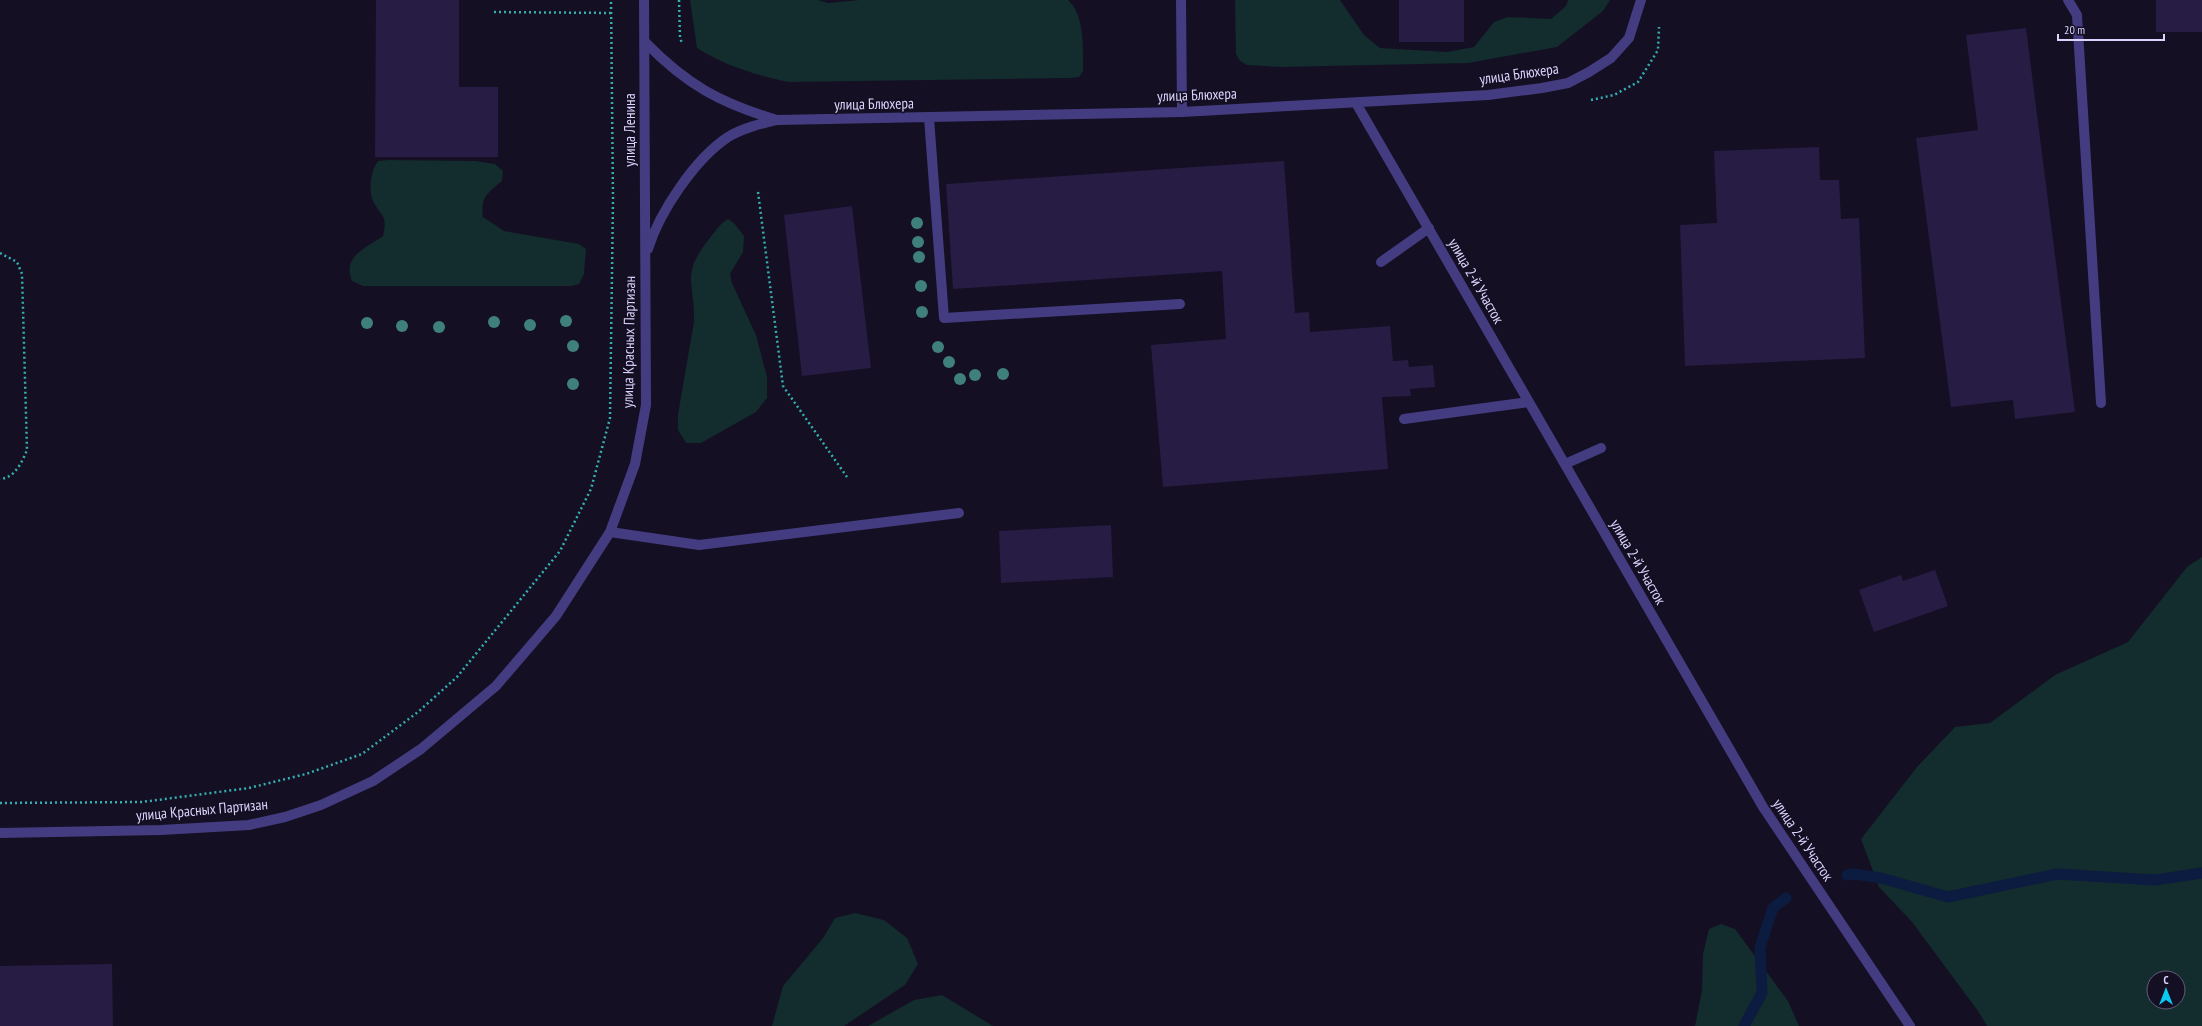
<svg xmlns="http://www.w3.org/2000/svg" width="2202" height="1026" viewBox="0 0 2202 1026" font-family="'PT Sans Narrow',sans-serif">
	<rect width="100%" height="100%" fill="#140f23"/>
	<path fill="#132c2d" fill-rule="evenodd" d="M690 0H818L828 3 859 0H1068C1085 15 1083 49 1083 71L1079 77 1069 78 789 82C758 76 723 65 697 48Z
		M1235 0H1340L1364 35 1380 48 1447 52 1474 47 1494 22 1508 17 1551 19 1566 6 1568 0H1610L1603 11 1557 47 1468 63 1280 67 1247 65 1240 61 1236 54Z
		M389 160 475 161 495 164 503 171 502 181C488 193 480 197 483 217L504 231 579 244 586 249 584 274 579 284 571 286H363L352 281C342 256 365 249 383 236 388 214 381 217 373 201 368 189 371 170 378 161Z
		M728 219 734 223 744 236 743 252 730 274 732 283 756 335 767 377V398L756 412 701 443H686L678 430V414L694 322C695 281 680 276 709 239 715 232 719 224 728 219Z
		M2202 557V1026H1987L1978 1011 1912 922 1879 887 1861 839 1917 767 1955 727 1990 723 2055 675 2128 642 2187 567ZM2154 978H2178V1002H2154Z
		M855 913 884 920 907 938 918 964 905 985 844 1026H772L783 986 823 938 835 918Z
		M1721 924 1735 929 1788 1001 1799 1026H1695L1702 990 1703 954 1709 929Z
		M942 995 993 1026H868L914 1000Z"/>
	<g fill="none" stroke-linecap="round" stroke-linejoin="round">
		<path stroke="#0c1b40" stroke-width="11" d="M1847 875 1854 874 1881 878 1948 897 2057 874 2155 880 2202 873
			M1744 1026 1762 993 1760 947 1773 908 1786 898"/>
	</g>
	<path fill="#271c44" d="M376 0H459V87H498V157H375Z
		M1399 0H1464V42H1399Z
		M2156 0H2202V32H2156Z
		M2026 28 2075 412 2015 419 2013 400 1951 407 1916 138 1978 130 1966 35Z
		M1819 147 1820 180H1839L1841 219 1859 218 1865 358 1685 366 1680 225 1717 223 1714 151Z
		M1284 161 1295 313 1309 312 1310 332 1390 326 1393 361 1408 360 1409 367 1433 365 1435 387 1410 389 1411 396 1382 397 1388 469 1163 487 1151 345 1226 339 1222 271 953 289 946 184Z
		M852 206 871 368 802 376 784 215Z
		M1111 525 1113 577 1001 583 999 531Z
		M1935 570 1948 606 1874 632 1859 590 1901 575 1903 581Z
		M112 964 113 1026H0V966Z"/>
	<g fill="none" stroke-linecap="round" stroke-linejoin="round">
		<path stroke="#34afb1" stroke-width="2.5" stroke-dasharray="2 3" stroke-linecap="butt" d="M679 0 680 38 682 43
			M494 12 611 13
			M1591 100 1614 95 1638 82 1658 50 1659 27
			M758 192 783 386 847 477
			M0 253 17 262 22 274 27 450C22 462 15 478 0 479
			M0 803 142 802 249 788 306 774 362 754 418 712 457 677 560 551 591 489 610 418 613 199 611 0"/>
		<path stroke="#443c80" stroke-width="10" d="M1181 0 1182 112
			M2068 0 2077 15 2101 403
			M645 42C687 85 720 103 777 120
			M1356 103 1763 807 1910 1026
			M929 118 944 318 1180 304
			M648 249C660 211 695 159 728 137 743 128 760 124 777 120L1182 112 1488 95 1542 88 1568 83 1589 72 1611 58 1629 38 1641 0
			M1381 262 1429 228
			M1404 419 1529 402
			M1565 464 1601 448
			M610 532 699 545 959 513
			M0 833 161 830 249 825 285 817 321 805 373 781 421 749 496 686 556 616 610 532 635 464 646 405 644 0"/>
	</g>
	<g fill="#3f7f7c">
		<circle cx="917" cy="223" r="6"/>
		<circle cx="918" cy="242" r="6"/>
		<circle cx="919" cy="257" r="6"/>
		<circle cx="921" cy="286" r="6"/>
		<circle cx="922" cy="312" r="6"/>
		<circle cx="566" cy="321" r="6"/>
		<circle cx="494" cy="322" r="6"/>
		<circle cx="367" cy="323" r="6"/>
		<circle cx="530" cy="325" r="6"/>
		<circle cx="402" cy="326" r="6"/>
		<circle cx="439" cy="327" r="6"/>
		<circle cx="573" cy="346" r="6"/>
		<circle cx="938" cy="347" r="6"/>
		<circle cx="949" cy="362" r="6"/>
		<circle cx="1003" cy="374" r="6"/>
		<circle cx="975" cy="375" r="6"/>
		<circle cx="960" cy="379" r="6"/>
		<circle cx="573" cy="384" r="6"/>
	</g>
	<g text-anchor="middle" stroke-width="3.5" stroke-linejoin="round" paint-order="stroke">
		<g font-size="15" fill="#dbd4fd" stroke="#140f23">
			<text transform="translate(1519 74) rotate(-8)" y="5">улица Блюхера</text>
			<text transform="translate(1197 95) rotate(-2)" y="5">улица Блюхера</text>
			<text transform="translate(874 104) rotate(-1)" y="5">улица Блюхера</text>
			<text transform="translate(630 130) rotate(-90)" y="5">улица Ленина</text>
			<text transform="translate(1476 281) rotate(60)" y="5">улица 2-й Участок</text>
			<text transform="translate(629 342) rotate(-89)" y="5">улица Красных Партизан</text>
			<text transform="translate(1638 562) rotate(60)" y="5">улица 2-й Участок</text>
			<text transform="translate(202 810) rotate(-5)" y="5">улица Красных Партизан</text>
			<text transform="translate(1803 840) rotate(56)" y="5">улица 2-й Участок</text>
		</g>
	</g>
	<g transform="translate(2166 990)"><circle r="19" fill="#140f23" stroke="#645e7a"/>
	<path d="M0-3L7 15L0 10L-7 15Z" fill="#0acaf3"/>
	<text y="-6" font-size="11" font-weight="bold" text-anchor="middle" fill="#dbd4fd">С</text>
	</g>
	<path d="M2058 34v6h106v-6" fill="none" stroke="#dbd4fd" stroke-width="2"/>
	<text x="2064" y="34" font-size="12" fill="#dbd4fd" stroke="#140f23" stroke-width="3" paint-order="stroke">20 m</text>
</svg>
